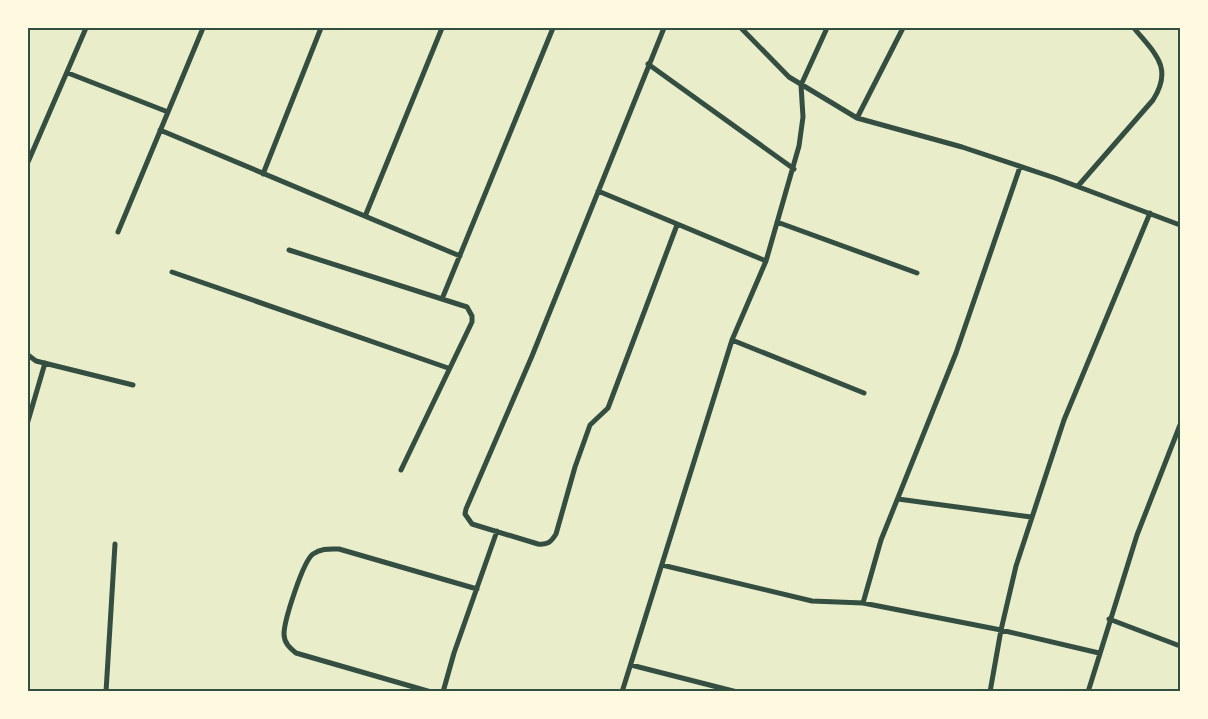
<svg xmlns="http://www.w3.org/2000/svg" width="1208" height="719" viewBox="0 0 1208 719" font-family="Inter,sans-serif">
	<rect width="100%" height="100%" fill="#e9edc9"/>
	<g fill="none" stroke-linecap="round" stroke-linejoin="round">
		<path stroke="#344e41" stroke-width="5" d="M664 28 532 356 466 509 465 514 472 524 538 544C548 545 551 542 556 534L575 467 590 425 608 408 677 225
			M741 28 789 77 857 118 962 147 1055 178 1180 225
			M648 64 794 169
			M68 73 168 112
			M857 118 903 28
			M160 130 460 256
			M28 162 86 28
			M263 174 321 28
			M1078 186 1153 100C1174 67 1154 53 1134 28
			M598 191 766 261
			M366 214 442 28
			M777 222 917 273
			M118 232 203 28
			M289 250 442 299
			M172 272 448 368
			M732 340 864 393
			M28 355 36 361 133 385
			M28 421 45 363
			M401 470 472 322V316L467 307 442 299 553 28
			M898 499 1031 517
			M662 565 812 601 863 603 881 540 956 353 1020 167
			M863 603 1001 630 1099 653
			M1109 619 1180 646
			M631 665 737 692
			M106 692 115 544
			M431 692 296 653C290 648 284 643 284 634 284 621 303 561 313 554 322 548 329 549 339 549L477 589
			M443 692 454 653 497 531
			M622 692 732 340 766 261 799 146 803 117 801 85 827 28
			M990 692 1001 630 1016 566 1064 420 1150 213
			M1088 692 1137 535 1180 425"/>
	</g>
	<rect width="1208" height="719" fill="none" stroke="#fefae0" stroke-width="58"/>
	<rect x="29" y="29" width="1150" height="661" fill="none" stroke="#344e41" stroke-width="2"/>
</svg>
